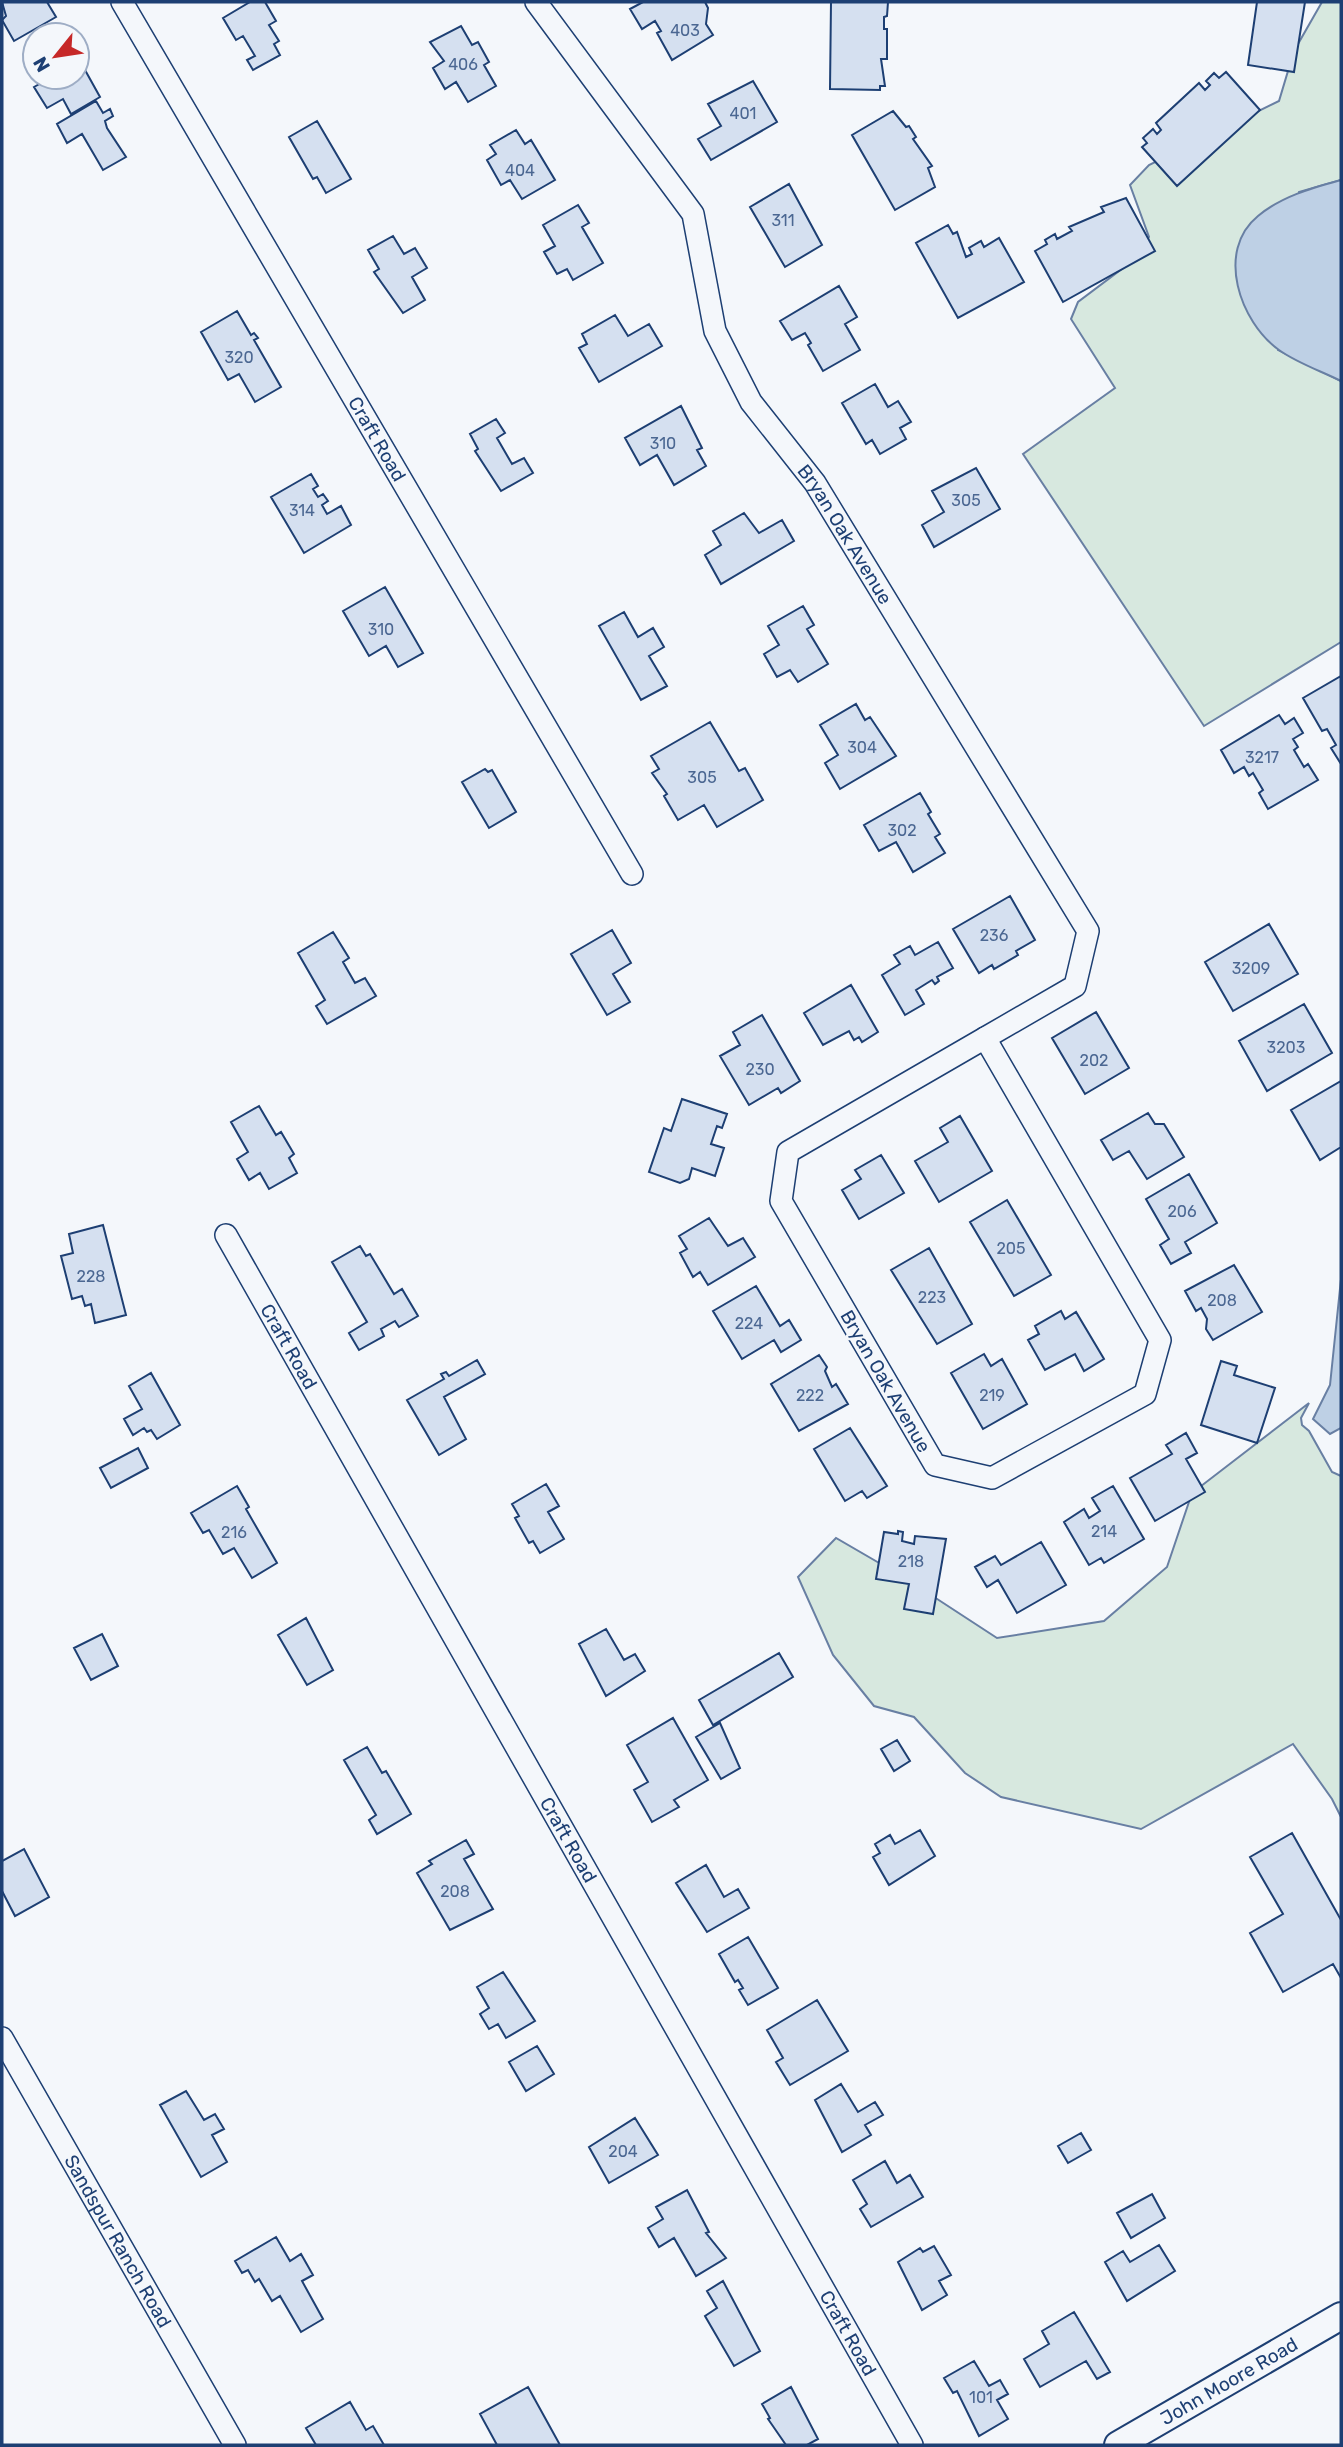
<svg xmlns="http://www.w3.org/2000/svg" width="1343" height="2447" viewBox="0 0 1343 2447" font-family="Rubik,sans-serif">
	<rect width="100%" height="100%" fill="#f4f7fb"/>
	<path fill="#d7e8df" stroke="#687fa3" stroke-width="2" d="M1322 2H1341V180L1299 192 1278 350 1341 381V642L1204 726 1023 454 1115 388 1071 319 1078 302 1135 259 1149 237 1130 185 1149 165 1279 101 1294 51Z
		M1309 1403 1301 1418 1302 1425 1309 1431 1332 1472 1341 1476V1817L1332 1799 1293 1744 1141 1829 1001 1797 965 1773 914 1717 874 1706 833 1655 798 1577 836 1538 905 1578 997 1638 1104 1621 1167 1567 1192 1493Z"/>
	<path fill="#bed0e5" stroke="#687fa3" stroke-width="2" d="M1341 180V381C1321 371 1297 363 1279 350 1240 322 1215 251 1258 216 1282 196 1312 188 1341 180Z
		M1341 1279V1428L1330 1434 1313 1419 1330 1385Z"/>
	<path fill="#d5e0f0" stroke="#1d3f73" stroke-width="2" d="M2 2H47L56 17 14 41 2 20 6 16Z
		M250 2H265L276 21 269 25 279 41 274 44 280 55 253 70 247 60 255 56 243 36 236 40 223 18Z
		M643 2H705L708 8 706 24 713 35 672 60 657 33 661 31 655 21 642 29 630 9Z
		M831 2H888L887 16 884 17V29H887V59H881L885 86H880V90L830 89Z
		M1257 2H1305L1294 72 1248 65Z
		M461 26 472 45 478 42 489 62 484 65 496 86 468 102 456 82 445 89 433 68 444 61 430 42Z
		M80 61 100 97 71 114 63 99 47 108 34 87 52 77H77V63Z
		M1226 72 1260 110 1177 186 1142 147 1147 143 1143 138 1153 129 1157 134 1161 130 1156 123 1199 83 1205 90 1210 85 1206 81 1214 73 1219 78Z
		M753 81 777 122 711 160 698 139 721 126 708 104Z
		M96 101 103 113 110 109 113 116 105 121 107 128 126 157 103 170 82 134 67 143 57 124Z
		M893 111 906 127 909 126 916 137 913 139 932 166 928 168 935 187 895 210 852 135Z
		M317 121 351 179 326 193 317 177 313 179 289 137Z
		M516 130 525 144 531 140 555 180 522 199 510 180 501 185 487 160 496 154 490 145Z
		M789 184 822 245 785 267 750 207Z
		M1126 198 1155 251 1063 302 1035 251 1047 244 1045 240 1055 234 1057 239 1072 231 1069 227 1104 212 1101 207Z
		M578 205 589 223 582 227 603 263 573 280 567 269 557 274 544 252 555 246 543 225Z
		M948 225 953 234 957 232 966 257 972 254 969 248 981 241 984 247 999 238 1024 282 958 318 916 243Z
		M393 236 404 254 415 248 427 268 412 277 425 300 403 313 374 272 379 269 368 250Z
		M839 286 857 317 845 324 860 350 823 371 808 345 811 343 805 333 792 340 780 321Z
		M237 311 251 335 254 333 258 338 254 340 281 387 255 402 239 374 228 380 201 332Z
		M615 315 628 336 649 324 662 346 599 382 579 348 587 344 582 334Z
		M875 384 888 407 898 401 911 422 900 428 906 439 880 454 872 440 866 444 842 403Z
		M681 406 702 448 697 450 706 466 674 485 657 455 640 465 625 438Z
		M496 419 505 433 497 438 512 464 524 458 533 473 501 491 475 451 478 449 470 434Z
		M976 468 1000 509 934 547 922 525 944 512 932 491Z
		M311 474 318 486 313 489 318 497 323 494 328 501 322 505 327 514 341 506 351 525 304 553 271 497Z
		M744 513 759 533 782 520 794 541 721 584 705 555 721 545 713 531Z
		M385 587 423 653 398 667 386 646 369 656 343 611Z
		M803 606 814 625 807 629 828 664 798 682 790 670 777 677 764 654 779 645 768 626Z
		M624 612 638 637 653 628 664 647 649 656 667 686 641 700 599 626Z
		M1341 676V764L1331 748 1336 745 1327 729 1322 731 1303 698Z
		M856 704 865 720 870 717 896 756 840 789 825 763 838 755 820 725Z
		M1279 715 1285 724 1294 718 1303 733 1293 739 1298 747 1294 750 1304 767 1308 764 1318 780 1268 809 1259 793 1263 790 1253 773 1249 776 1244 767 1234 773 1221 750Z
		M710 722 739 771 745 768 763 800 717 827 704 805 678 820 664 796 667 794 652 773 659 769 651 756Z
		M485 769 488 772 492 770 516 812 489 828 462 782Z
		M920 793 931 812 928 814 940 834 935 837 945 853 913 872 896 842 879 851 864 825Z
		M1010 896 1035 940 1016 951 1018 955 994 969 992 965 979 973 953 929Z
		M1269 924 1298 974 1233 1011 1205 962Z
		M612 930 631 963 613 974 630 1002 607 1015 571 954Z
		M333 932 349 958 343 962 355 983 365 978 376 996 327 1024 316 1006 325 1000 298 953Z
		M938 942 953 968 937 977 939 981 935 984 932 980 916 990 924 1004 905 1015 882 975 900 964 894 955 910 946 915 955Z
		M851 985 878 1032 862 1042 859 1037 854 1040 849 1031 823 1045 804 1013Z
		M1304 1004 1332 1053 1267 1091 1239 1041Z
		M1096 1012 1129 1068 1085 1094 1052 1038Z
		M762 1015 800 1081 781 1093 778 1088 749 1105 720 1056 740 1045 733 1032Z
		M1341 1081V1147L1320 1160 1291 1110Z
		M682 1099 727 1114 722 1128 717 1126 711 1144 724 1148 715 1176 692 1168 689 1179 680 1183 649 1172 664 1128 671 1131Z
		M259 1106 276 1135 281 1132 294 1154 289 1158 297 1173 269 1189 260 1173 249 1180 237 1159 248 1152 231 1122Z
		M1148 1113 1155 1124H1164L1184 1157 1147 1179 1129 1151 1113 1160 1101 1140Z
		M960 1116 992 1171 939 1202 915 1161 948 1142 940 1128Z
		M881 1155 904 1193 859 1219 842 1190 861 1179 855 1170Z
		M1189 1174 1217 1223 1185 1242 1191 1253 1171 1264 1160 1245 1169 1239 1146 1199Z
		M1007 1200 1051 1275 1014 1296 970 1222Z
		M709 1218 728 1246 743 1238 755 1257 708 1285 700 1272 693 1277 680 1253 687 1249 679 1236Z
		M103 1225 126 1315 95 1323 91 1304 85 1306 82 1296 72 1299 61 1256 73 1253 69 1234Z
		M360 1246 366 1256 370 1254 394 1294 402 1289 418 1316 399 1327 395 1321 381 1329 384 1336 359 1350 349 1333 367 1322 332 1262Z
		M929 1248 972 1324 937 1344 891 1270Z
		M1234 1265 1262 1312 1213 1340 1206 1329 1207 1319 1201 1308 1196 1311 1185 1291Z
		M756 1286 780 1326 789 1320 801 1340 781 1352 774 1340 742 1359 713 1311Z
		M1061 1311 1065 1319 1076 1312 1104 1359 1084 1371 1075 1354 1045 1370 1028 1340 1039 1334 1035 1326Z
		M984 1354 991 1366 1002 1359 1027 1404 983 1429 951 1373Z
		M819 1355 827 1367 825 1371 832 1387 836 1384 848 1404 799 1431 771 1384Z
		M477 1360 485 1374 444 1397 466 1439 439 1455 407 1400 444 1379 441 1374 446 1372 449 1376Z
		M1221 1361 1237 1366 1234 1375 1275 1388 1257 1443 1201 1425Z
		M151 1373 180 1425 157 1439 151 1430 147 1432 144 1428 133 1435 124 1419 142 1409 129 1386Z
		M850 1428 887 1486 867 1498 862 1491 845 1501 814 1449Z
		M1186 1433 1197 1453 1186 1459 1205 1492 1155 1521 1130 1478 1172 1454 1166 1445Z
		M138 1448 148 1468 111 1488 100 1468Z
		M546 1484 559 1506 548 1512 564 1539 540 1553 533 1541 529 1543 515 1518 519 1516 512 1504Z
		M237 1486 249 1507 246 1509 277 1563 252 1578 234 1548 223 1554 209 1530 203 1533 191 1513Z
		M1113 1486 1144 1539 1104 1563 1101 1558 1089 1565 1064 1522 1084 1509 1089 1518 1100 1511 1092 1498Z
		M898 1531 903 1532 902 1541 914 1544 915 1536 946 1539 933 1614 904 1609 909 1584 876 1579 884 1532 898 1534Z
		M1041 1542 1066 1585 1017 1613 998 1580 987 1587 975 1567 995 1556 1001 1565Z
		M306 1618 333 1670 307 1685 278 1635Z
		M606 1629 624 1660 635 1654 645 1671 606 1696 579 1644Z
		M102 1634 118 1666 91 1680 74 1648Z
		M779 1653 793 1677 713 1725 699 1700Z
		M673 1718 708 1780 674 1800 679 1807 652 1822 634 1790 648 1782 627 1745Z
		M720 1723 740 1768 721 1779 696 1737Z
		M897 1740 910 1761 894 1771 881 1749Z
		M367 1747 382 1773 386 1771 411 1814 377 1834 369 1820 376 1815 344 1760Z
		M920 1830 935 1856 889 1885 873 1857 880 1853 875 1844 890 1835 895 1844Z
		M1292 1833 1341 1920V1978L1333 1964 1283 1992 1250 1933 1283 1914 1250 1857Z
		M466 1840 474 1854 464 1859 493 1909 450 1930 417 1873 432 1864 429 1861Z
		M24 1849 49 1897 15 1916 2 1891V1861Z
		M706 1865 724 1897 738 1889 749 1908 707 1932 676 1883Z
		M748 1937 778 1988 748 2005 739 1990 743 1988 738 1980 735 1982 719 1954Z
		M503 1972 535 2021 506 2038 498 2024 489 2029 480 2014 489 2008 477 1987Z
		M817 2000 848 2051 790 2085 776 2062 783 2058 767 2030Z
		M537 2046 554 2074 526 2091 509 2062Z
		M841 2084 858 2112 875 2102 883 2115 865 2125 871 2135 842 2152 815 2100Z
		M186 2091 204 2120 215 2114 224 2129 212 2135 227 2162 201 2177 160 2105Z
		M635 2118 658 2155 609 2183 589 2147Z
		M1081 2133 1091 2150 1068 2163 1058 2146Z
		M885 2161 897 2183 910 2175 923 2197 871 2227 860 2209 867 2204 853 2180Z
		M687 2190 709 2232 706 2233 726 2258 696 2276 674 2238 659 2247 648 2228 663 2219 656 2207Z
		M1152 2194 1165 2218 1131 2238 1117 2213Z
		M276 2237 290 2261 301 2254 313 2275 302 2281 323 2319 301 2332 280 2296 272 2301 259 2279 255 2282 248 2270 242 2273 235 2261Z
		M1159 2245 1175 2271 1127 2301 1105 2262 1123 2251 1130 2262Z
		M934 2246 951 2275 939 2281 947 2295 922 2310 898 2262 920 2248 923 2252Z
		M723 2281 760 2351 734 2366 705 2316 717 2308 707 2291Z
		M1074 2312 1110 2372 1097 2379 1086 2361 1040 2387 1024 2359 1049 2344 1042 2331Z
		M974 2361 989 2386 1000 2380 1008 2394 997 2400 1008 2419 979 2436 957 2391 953 2393 944 2378Z
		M528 2387 560 2445H497L480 2414Z
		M791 2387 818 2439 807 2445H786L768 2419 770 2418 762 2404Z
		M350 2402 366 2430 373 2426 384 2445H316L306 2428Z"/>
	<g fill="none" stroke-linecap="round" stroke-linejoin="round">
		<g stroke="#1d3f73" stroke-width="24">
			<g id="minor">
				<path id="s1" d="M122 2 632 874"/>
				<path id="s2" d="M536 2 693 214 715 331 751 402 815 483 1088 931 1075 986 985 1038"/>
				<path d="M985 1038 1160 1340 1145 1394 992 1478 935 1465 781 1201 788 1152Z"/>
				<path id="s3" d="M226 1235 912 2445"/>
				<path id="s4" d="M2 2038 235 2445"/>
			</g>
		</g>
		<g stroke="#1d3f73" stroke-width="30">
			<g id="tertiary">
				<path id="s5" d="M1118 2445 1341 2316"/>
			</g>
		</g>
		<use href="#minor" stroke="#f4f7fb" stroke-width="21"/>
		<use href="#tertiary" stroke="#f4f7fb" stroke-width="26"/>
	</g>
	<g text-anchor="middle" stroke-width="5" stroke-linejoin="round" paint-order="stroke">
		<g font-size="16" fill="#4b6792">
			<text x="685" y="36">403</text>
			<text x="463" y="70">406</text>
			<text x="743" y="119">401</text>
			<text x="520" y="176">404</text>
			<text x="783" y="226">311</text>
			<text x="239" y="363">320</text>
			<text x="663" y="449">310</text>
			<text x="966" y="506">305</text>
			<text x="302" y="516">314</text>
			<text x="381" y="635">310</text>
			<text x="862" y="753">304</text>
			<text x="1262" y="763">3217</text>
			<text x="702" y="783">305</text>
			<text x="902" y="836">302</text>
			<text x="994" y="941">236</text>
			<text x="1251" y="974">3209</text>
			<text x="1286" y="1053">3203</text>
			<text x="1094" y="1066">202</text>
			<text x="760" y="1075">230</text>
			<text x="1182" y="1217">206</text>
			<text x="1011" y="1254">205</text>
			<text x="91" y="1282">228</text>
			<text x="932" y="1303">223</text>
			<text x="1222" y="1306">208</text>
			<text x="749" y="1329">224</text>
			<text x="810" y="1401">222</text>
			<text x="992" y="1401">219</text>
			<text x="1104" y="1537">214</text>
			<text x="234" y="1538">216</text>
			<text x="911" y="1567">218</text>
			<text x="455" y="1897">208</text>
			<text x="623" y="2157">204</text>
			<text x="981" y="2403">101</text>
		</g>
		<g font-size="19" fill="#1d3f73" stroke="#f4f7fb">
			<text dy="7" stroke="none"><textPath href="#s1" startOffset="506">Craft Road</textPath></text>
			<text dy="7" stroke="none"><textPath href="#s2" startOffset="625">Bryan Oak Avenue</textPath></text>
			<text dy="7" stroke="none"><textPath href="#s3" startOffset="128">Craft Road</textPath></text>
			<text transform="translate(886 1381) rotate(60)" y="7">Bryan Oak Avenue</text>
			<text dy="7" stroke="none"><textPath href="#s3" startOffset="695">Craft Road</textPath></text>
			<text dy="7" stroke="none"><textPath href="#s4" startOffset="234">Sandspur Ranch Road</textPath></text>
			<text dy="7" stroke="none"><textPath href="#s3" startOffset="1262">Craft Road</textPath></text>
			<text dy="7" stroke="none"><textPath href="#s5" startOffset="128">John Moore Road</textPath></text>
		</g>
	</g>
	<rect width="1343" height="2447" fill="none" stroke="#1d3f73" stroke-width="7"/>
	<g transform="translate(56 56) rotate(240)"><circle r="33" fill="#f4f7fb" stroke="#9eadc5" stroke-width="2"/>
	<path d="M0-5L12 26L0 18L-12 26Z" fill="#c62828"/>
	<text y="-10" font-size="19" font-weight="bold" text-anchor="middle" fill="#1d3f73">N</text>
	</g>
</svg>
